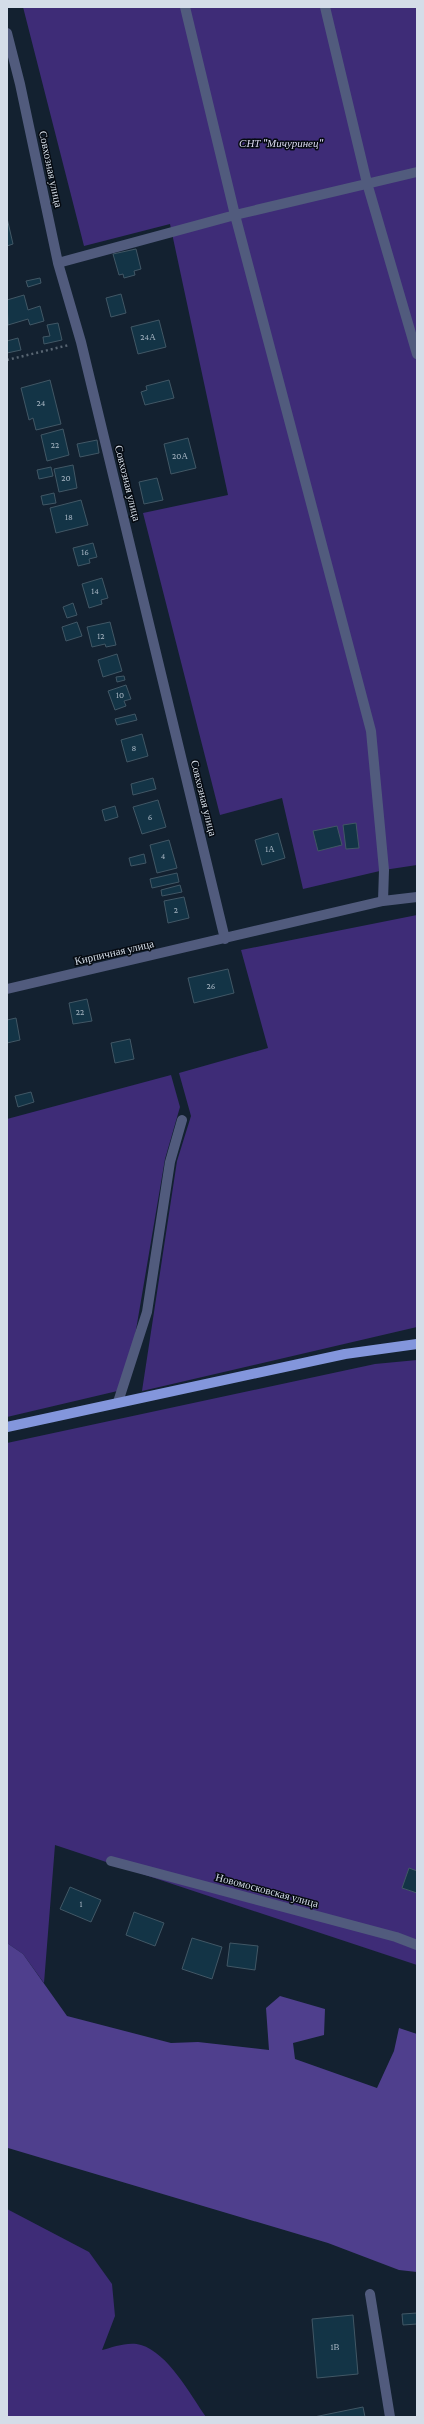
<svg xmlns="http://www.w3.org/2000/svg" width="424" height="2424" viewBox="0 0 424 2424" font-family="'Crimson Pro',serif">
	<rect width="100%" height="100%" fill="#132130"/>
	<path fill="#3e2c77" d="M23 7H417V865L384 870 303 889 282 798 220 815 143 513 228 495 170 224 84 246Z
		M417 915V1327L142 1391 177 1161 191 1116 179 1073 268 1048 241 950Z
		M171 1075 180 1107 165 1159 126 1389 7 1417V1119Z
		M417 1360V1965L55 1845 44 1983 23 1954 7 1943V1443L375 1364Z
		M7 2209 89 2252 112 2284 115 2316 102 2350C113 2347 129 2341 141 2345 168 2353 190 2394 206 2417H7Z"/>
	<path fill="#4f3f8d" d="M7 1943 23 1954 67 2016 171 2043 198 2042 269 2050 266 2008 280 1996 325 2009 324 2035 293 2043 295 2059 377 2088 394 2051 399 2028 417 2034V2272L399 2270 328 2243 8 2148Z"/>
	<path fill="#133446" stroke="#415765" d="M7 218 13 244 7 246Z
		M136 249 141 269 134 271 135 275 124 278 123 274 119 275 113 254Z
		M40 278 41 283 28 287 26 281Z
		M121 294 126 313 111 317 106 298Z
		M24 295 28 310 40 306 44 321 30 325 28 319 8 325 7 300Z
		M159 320 166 347 138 354 131 327Z
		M58 323 62 340 44 344 43 337 50 336 47 325Z
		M18 338 21 350 7 353V341Z
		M50 380 61 424 36 430 33 418 29 420 21 388Z
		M169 380 174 398 145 405 141 392 147 390 146 386Z
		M63 429 69 455 47 461 41 435Z
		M188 438 196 468 171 474 164 444Z
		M97 440 99 453 80 457 77 444Z
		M73 465 77 488 59 492 54 469Z
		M51 467 53 476 39 479 37 470Z
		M157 478 163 500 144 504 139 482Z
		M54 493 56 503 43 505 41 496Z
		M81 500 88 525 56 533 50 508Z
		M93 543 97 557 89 559 90 563 78 566 73 548Z
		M102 578 108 598 101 600 102 604 89 608 82 584Z
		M73 603 77 615 67 618 63 607Z
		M77 622 82 636 66 641 62 627Z
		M110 622 116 645 106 647 105 644 92 647 87 627Z
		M117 654 122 671 103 677 98 660Z
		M124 676 125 680 117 682 116 677Z
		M126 685 131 699 124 701 126 706 115 710 108 691Z
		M135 714 137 720 117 725 115 719Z
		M142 734 148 756 127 762 121 740Z
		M153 778 156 789 133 795 131 784Z
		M158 800 166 827 142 834 133 807Z
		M115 806 118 817 105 821 102 810Z
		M356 823 359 848 346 849 343 825Z
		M337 826 342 845 318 851 313 831Z
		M278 833 285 858 262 865 255 840Z
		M169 840 177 868 157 873 150 845Z
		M144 854 146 863 131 866 129 858Z
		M177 873 179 882 152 888 150 879Z
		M180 885 182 892 162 896 161 890Z
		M184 897 189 918 168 923 164 901Z
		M228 969 234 993 194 1003 188 978Z
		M87 999 92 1021 73 1024 69 1003Z
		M16 1018 20 1040 7 1043V1020Z
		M130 1039 134 1059 115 1063 111 1043Z
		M31 1092 34 1102 18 1107 15 1096Z
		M409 1868 417 1871V1893L402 1888Z
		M70 1887 101 1900 91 1922 60 1909Z
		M134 1912 164 1923 155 1946 126 1935Z
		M192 1938 222 1947 212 1979 182 1969Z
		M230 1943 258 1946 255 1970 227 1966Z
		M417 2313V2324L403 2325 402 2314Z
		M353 2315 358 2374 317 2378 312 2319Z
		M363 2407 365 2417H314Z"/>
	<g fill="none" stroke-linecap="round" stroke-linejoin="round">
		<path stroke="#586572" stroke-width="2.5" stroke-dasharray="2 3" stroke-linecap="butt" d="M7 360 69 345"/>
		<path stroke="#515b7d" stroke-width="10" d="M185 7 235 215 371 731 384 870 383 901
			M325 7 367 183 417 354
			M7 33 20 84 58 263 81 342 225 939
			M58 263 235 215 417 172
			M7 989 383 901 417 897
			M118 1402 147 1312 170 1162 182 1120
			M111 1861 396 1937 417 1945
			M370 2294 390 2417"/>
		<path stroke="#8396dc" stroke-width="10" d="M7 1427 345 1354 417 1344"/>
	</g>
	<g text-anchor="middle" stroke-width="3" stroke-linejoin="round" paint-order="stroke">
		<g font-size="9" fill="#a4b3c0">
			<text x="148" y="340">24А</text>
			<text x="41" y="406">24</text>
			<text x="55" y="448">22</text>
			<text x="180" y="459">20А</text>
			<text x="66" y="481">20</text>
			<text x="69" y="520">18</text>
			<text x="85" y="555">16</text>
			<text x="95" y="594">14</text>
			<text x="101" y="639">12</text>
			<text x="120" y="698">10</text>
			<text x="134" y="751">8</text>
			<text x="150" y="820">6</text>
			<text x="270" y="852">1А</text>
			<text x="163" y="859">4</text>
			<text x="176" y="913">2</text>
			<text x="211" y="989">26</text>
			<text x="80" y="1015">22</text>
			<text x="81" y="1907">1</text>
			<text x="335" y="2350">1В</text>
		</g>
		<g font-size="11" font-style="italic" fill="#d9d7ee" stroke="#050a11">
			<text x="281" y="147">СНТ "Мичуринец"</text>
		</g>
		<g font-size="11" fill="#d4dde8" stroke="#050a11">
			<text transform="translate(51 169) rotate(78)" y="4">Совхозная улица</text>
			<text transform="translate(128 483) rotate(76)" y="4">Совхозная улица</text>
			<text transform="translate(204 798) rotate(76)" y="4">Совхозная улица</text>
			<text transform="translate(114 952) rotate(-13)" y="4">Кирпичная улица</text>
			<text transform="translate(267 1890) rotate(15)" y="4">Новомосковская улица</text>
		</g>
	</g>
	<rect width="424" height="2424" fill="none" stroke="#d4dde8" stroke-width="16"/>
</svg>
